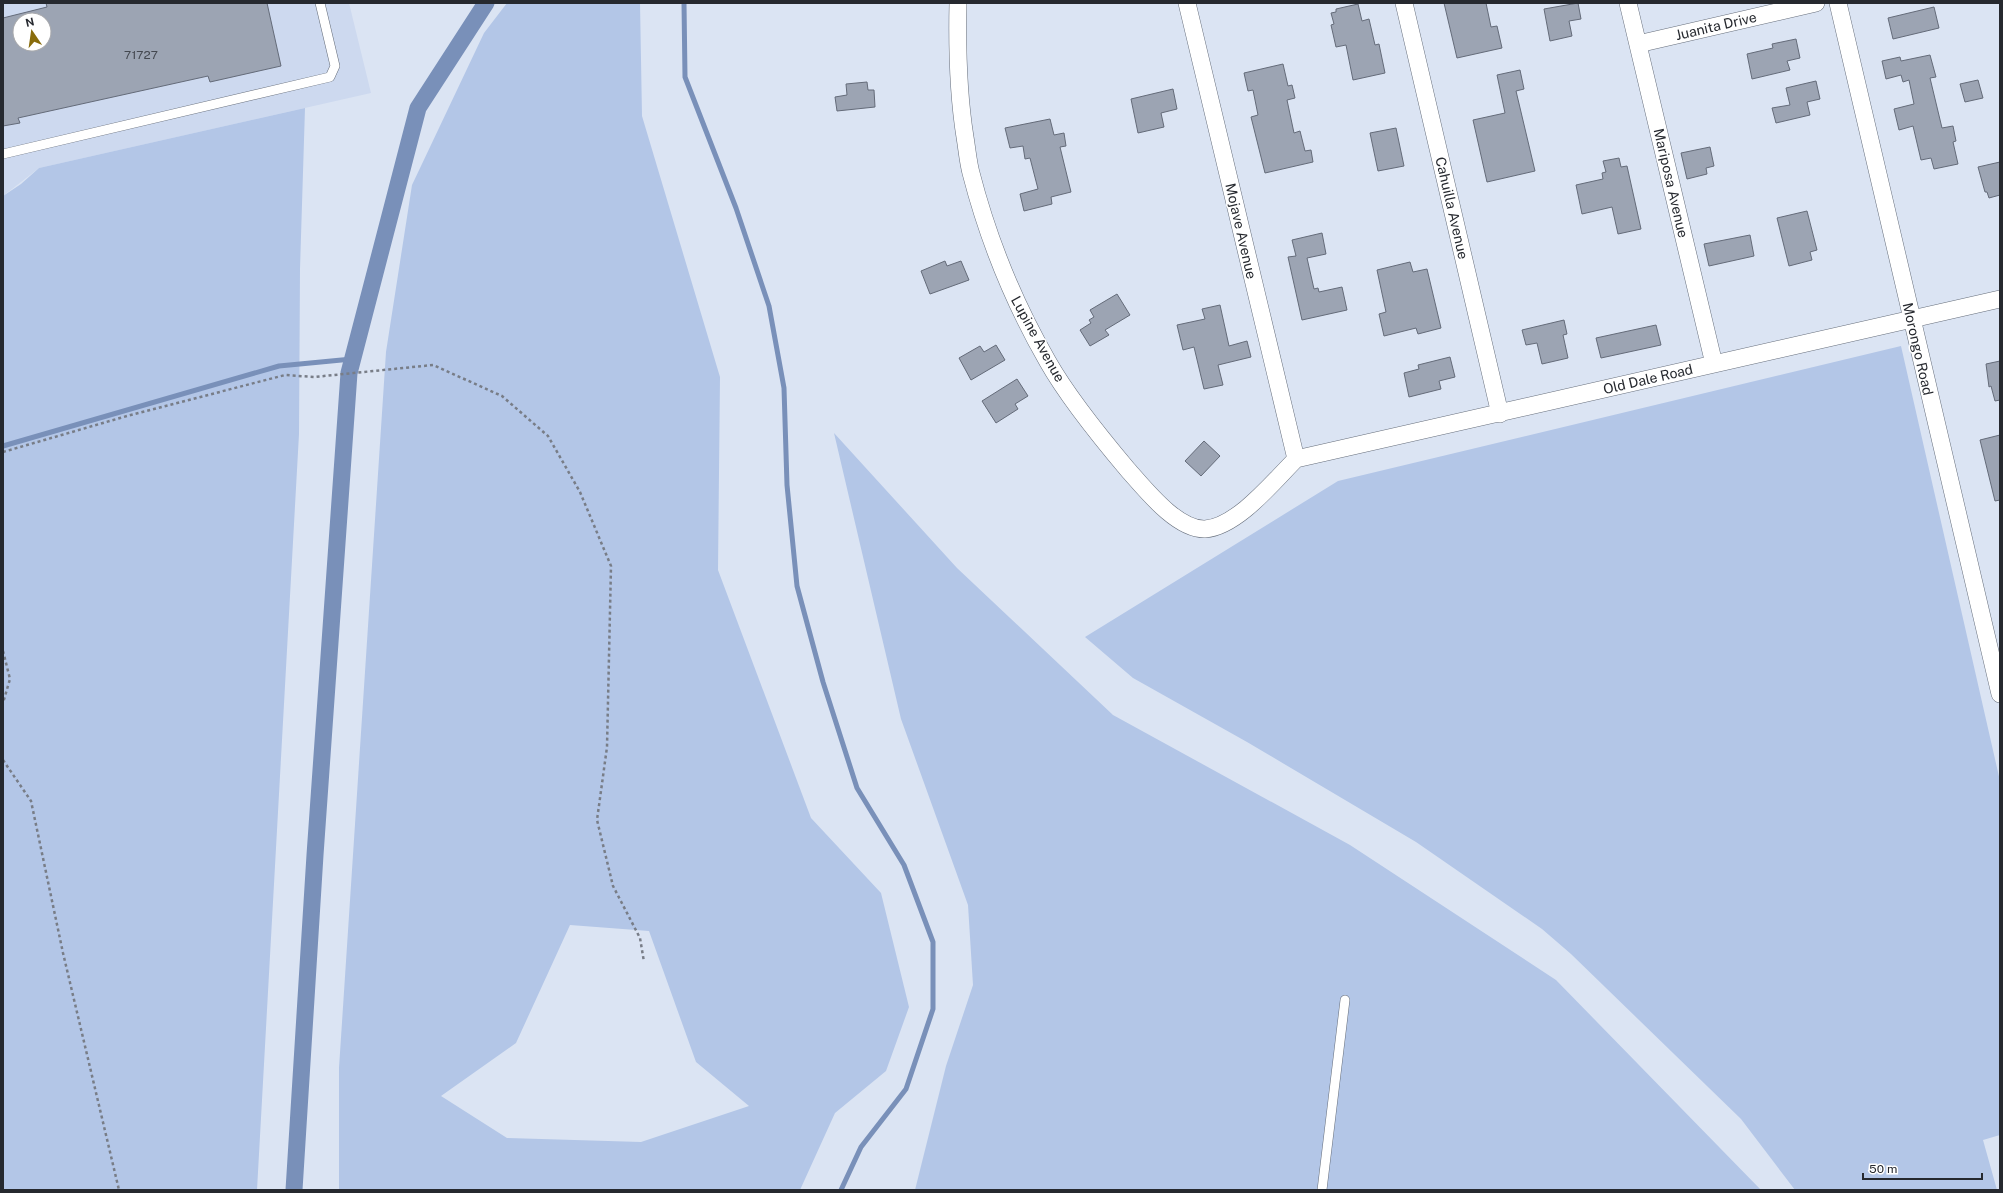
<svg xmlns="http://www.w3.org/2000/svg" width="2003" height="1193" viewBox="0 0 2003 1193" font-family="'Public Sans',sans-serif">
	<rect width="100%" height="100%" fill="#dbe4f3"/>
	<path fill="#cdd9ef" fill-rule="evenodd" d="M3 3H349L371 93 39 168 3 196ZM20 20H44V44H20Z"/>
	<path fill="#b3c6e7" fill-rule="evenodd" d="M507 3H640L642 116 720 377 718 570 811 818 881 893 909 1007 886 1071 835 1113 800 1190H339V1068L386 352 412 185 484 33ZM570 925 649 931 696 1062 749 1106 641 1142 507 1138 441 1096 516 1043Z
		M305 108 300 269 299 434 257 1190H3V196L21 184 39 168Z
		M1901 346 2000 781V1135L1983 1140 1997 1190H1795L1741 1119 1571 954 1542 929 1416 842 1247 742 1133 678 1085 637 1338 481Z
		M834 433 957 568 1113 715 1350 845 1556 980 1761 1190H915L946 1066 973 985 968 905 901 719Z"/>
	<g fill="none" stroke-linecap="round" stroke-linejoin="round">
		<path stroke="#7990b9" stroke-width="5" d="M684 3 685 77 736 208 769 306 784 388 787 485 797 586 823 682 857 788 904 865 933 942V1009L906 1089 861 1147 841 1190
			M3 446 279 366 352 359"/>
		<path stroke="#7990b9" stroke-width="17" d="M294 1190 315 855 349 373 418 108 486 3"/>
	</g>
	<path fill="#9ca4b3" stroke="#646b79" fill-rule="evenodd" d="M46 3H267L281 66 210 82 208 76 18 118 20 123 3 126V18L47 7ZM20 20H44V44H20Z
		M1444 3H1486L1491 27 1497 26 1502 48 1457 58Z
		M1578 3 1581 19 1569 21 1572 36 1550 41 1544 9Z
		M1358 4 1362 21 1369 19 1375 45 1379 44 1385 73 1353 80 1346 45 1336 47 1331 25 1334 24 1331 13 1336 12V9Z
		M1934 7 1939 28 1893 39 1888 18Z
		M1796 39 1800 58 1787 61 1790 70 1752 79 1747 54 1773 48 1772 44Z
		M1930 55 1936 77 1930 78 1942 128 1953 126 1956 141 1953 142 1958 164 1934 169 1931 158 1921 160 1913 126 1899 130 1894 109 1914 104 1909 80 1903 82 1901 75 1886 79 1882 61 1900 57 1901 61Z
		M1283 64 1288 86 1292 85 1295 98 1287 100 1294 133 1300 131 1305 151 1311 150 1313 162 1265 173 1251 117 1258 115 1253 90 1248 91 1244 73Z
		M1520 70 1524 89 1516 91 1535 171 1487 182 1473 120 1505 113 1497 75Z
		M1978 80 1983 98 1965 102 1960 84Z
		M1816 81 1820 99 1807 102 1810 115 1776 123 1772 108 1790 105 1786 88Z
		M867 82 868 90H874L875 107 837 111 835 97 847 95 846 84Z
		M1173 89 1177 109 1161 113 1164 127 1138 133 1131 99Z
		M1050 119 1054 135 1064 133 1066 146 1060 147 1071 192 1051 197 1052 204 1024 211 1020 194 1038 189 1030 158 1025 159 1023 146 1010 148 1005 128Z
		M1396 128 1404 166 1378 171 1370 133Z
		M1710 147 1714 166 1706 168 1707 174 1687 179 1681 153Z
		M1619 158 1621 167 1627 166 1641 229 1618 234 1612 207 1582 214 1576 185 1603 179 1602 173 1606 172 1603 161Z
		M2000 162V195L1989 198 1987 192H1985L1978 167Z
		M1807 211 1817 250 1810 252 1812 260 1789 266 1777 218Z
		M1322 233 1326 254 1307 258 1314 289 1318 288 1319 292 1342 287 1347 310 1302 320 1288 257 1296 256 1292 240Z
		M1750 235 1754 256 1709 266 1704 244Z
		M945 261 947 266 961 261 969 280 930 294 921 271Z
		M1410 262 1413 272 1427 269 1441 328 1418 334 1416 328 1384 336 1379 314 1386 312 1377 270Z
		M1117 294 1130 315 1105 330 1109 335 1090 346 1080 330 1091 323 1089 320 1094 317 1090 310Z
		M1220 305 1229 346 1247 341 1251 357 1218 365 1223 385 1204 389 1194 347 1183 350 1177 325 1205 319 1202 309Z
		M1564 320 1567 334 1563 335 1568 358 1542 364 1537 343 1526 345 1522 330Z
		M1656 325 1661 345 1601 358 1596 338Z
		M996 345 1005 360 971 380 959 358 980 346 984 352Z
		M1450 357 1455 377 1439 381 1441 389 1409 397 1404 373 1419 369 1418 365Z
		M2000 361V400L1995 401 1991 386 1989 387 1986 364Z
		M1017 379 1028 396 1015 404 1018 409 996 423 982 401Z
		M2000 435V500L1995 501 1980 440Z
		M1204 441 1220 456 1201 476 1185 461Z"/>
	<g fill="none" stroke-linecap="round" stroke-linejoin="round">
		<g stroke="#666e7b" stroke-width="10">
			<path id="lane" d="M3 154 330 77 335 66 320 3
				M1322 1190 1345 1000"/>
		</g>
		<g stroke="#666e7b" stroke-width="18">
			<path id="street" d="M958 3C957 48 958 93 965 137 967 149 968 162 971 173 988 239 1014 303 1048 362 1069 399 1101 438 1128 470 1145 489 1177 530 1205 529 1237 527 1274 481 1296 459
				M1187 3 1296 459
				M1404 3 1500 414
				M1628 3 1714 364
				M1838 3 2000 694
				M1638 44 1816 3
				M1296 459 2000 299"/>
		</g>
		<path stroke="#787d87" stroke-width="2.5" stroke-dasharray="3 3" stroke-linecap="butt" d="M3 452 127 416 285 375 314 377 433 365 502 396 548 436 580 492 611 566 607 747 597 820 613 886 640 938 644 962
			M3 651 10 679 3 703
			M3 760 31 801 63 953 119 1190"/>
		<use href="#lane" stroke="#fff" stroke-width="9"/>
		<use href="#street" stroke="#fff" stroke-width="17"/>
	</g>
	<g text-anchor="middle" stroke-width="3" stroke-linejoin="round" paint-order="stroke">
		<g font-size="12" fill="#444850">
			<text x="141" y="59">71727</text>
		</g>
		<g font-size="14" fill="#26292f" stroke="#fff">
			<text transform="translate(1716 26) rotate(-13)" y="5">Juanita Drive</text>
			<text transform="translate(1671 183) rotate(77)" y="5">Mariposa Avenue</text>
			<text transform="translate(1452 208) rotate(77)" y="5">Cahuilla Avenue</text>
			<text transform="translate(1241 231) rotate(77)" y="5">Mojave Avenue</text>
			<text transform="translate(1038 339) rotate(61)" y="5">Lupine Avenue</text>
			<text transform="translate(1918 349) rotate(77)" y="5">Morongo Road</text>
			<text transform="translate(1648 379) rotate(-13)" y="5">Old Dale Road</text>
		</g>
	</g>
	<rect width="2003" height="1193" fill="none" stroke="#26292f" stroke-width="8"/>
	<g transform="translate(32 32) rotate(347)"><circle r="19" fill="#ffffff" stroke="#a8a9ac"/>
	<path d="M0-3L7 15L0 10L-7 15Z" fill="#896c0c"/>
	<text y="-6" font-size="11" font-weight="bold" text-anchor="middle" fill="#26292f">N</text>
	</g>
	<path d="M1863 1173v6h119v-6" fill="none" stroke="#26292f" stroke-width="2"/>
	<text x="1869" y="1173" font-size="12" fill="#26292f" stroke="#ffffff" stroke-width="3" paint-order="stroke">50 m</text>
</svg>
